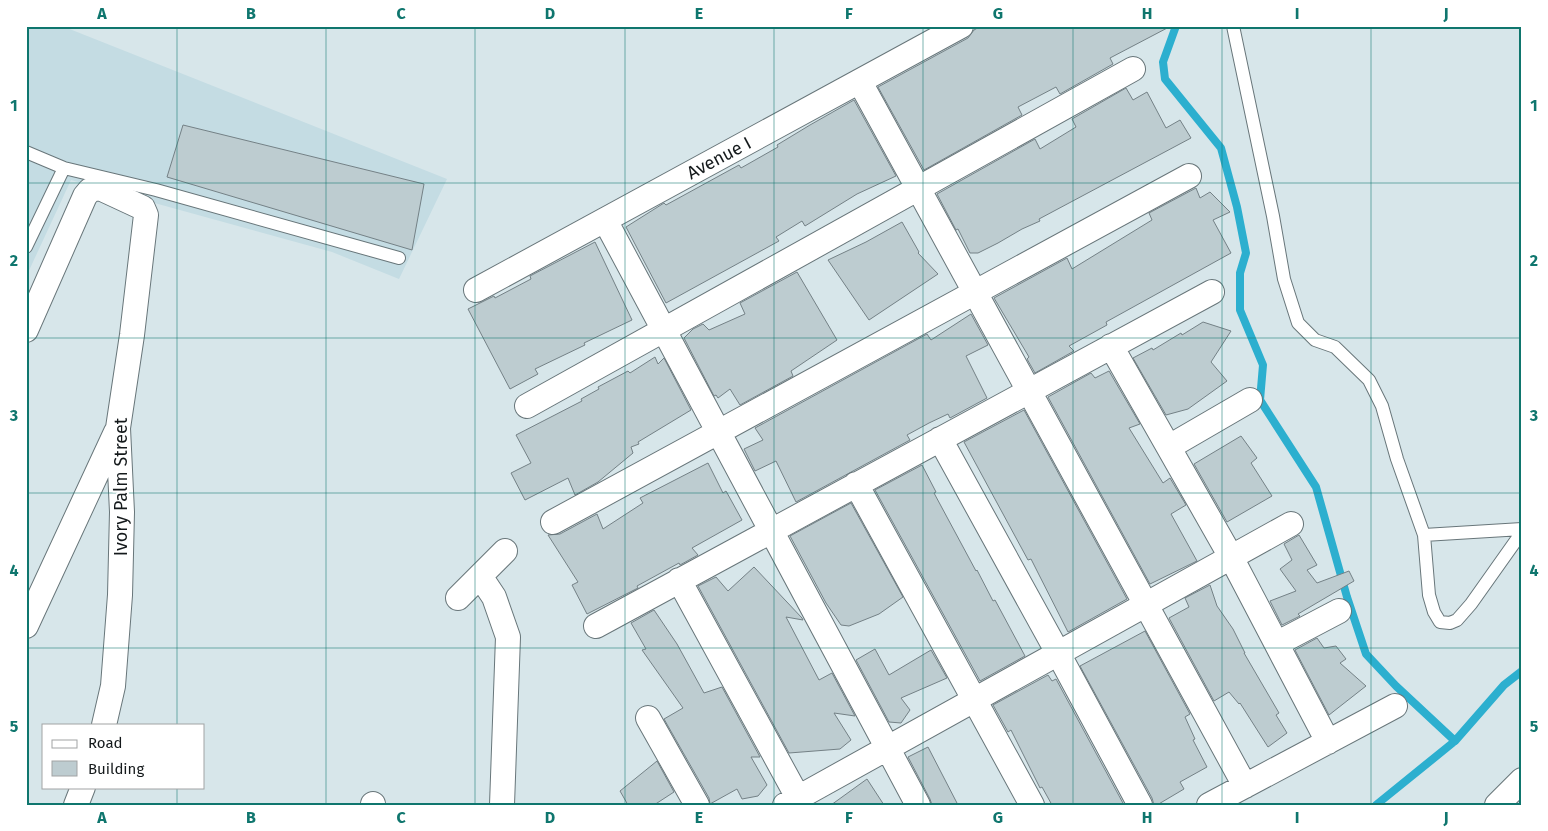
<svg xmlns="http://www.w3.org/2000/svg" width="1548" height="831" viewBox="0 0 1548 831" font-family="'Fira Sans',sans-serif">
	<rect width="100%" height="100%" fill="#d7e6ea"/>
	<path fill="#c4dce3" d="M26 26H62L447 179 399 279 332 252 71 180 26 277Z"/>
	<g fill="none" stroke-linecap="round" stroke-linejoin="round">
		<path stroke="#2cafcf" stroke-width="8" d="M1176 26 1163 62 1165 79 1221 148 1237 207 1246 253 1240 273V310L1263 365 1260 400 1316 487 1347 597 1366 654 1396 686 1455 741
			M1376 805 1455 741 1504 685 1522 671"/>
	</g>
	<path fill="#bdccd0" stroke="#748186" d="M981 26H1171L1110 58 1113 64 1060 94 1056 87 1018 107 1022 115 924 170 878 87 968 38 974 30Z
		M1126 88 1133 100 1147 92 1166 128 1180 120 1191 138 1039 219 1040 221 1022 229 998 243 978 253H970L958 229 956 230 937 194 1035 139 1040 149 1076 127 1072 119Z
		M854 100 896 176 857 194 805 226 802 221 776 237 779 241 666 303 626 227 664 203 666 205 739 165 741 168 778 147 777 145 810 125Z
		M183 125 424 184 412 250 167 177Z
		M1196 188 1200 198 1210 192 1230 212 1213 220 1231 253 1106 322 1107 325 1069 346 1074 351 1035 373 1027 359 1029 357 994 298 1067 258 1072 269 1152 220 1149 213Z
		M902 222 919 252 918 253 938 274 869 320 828 260 866 242Z
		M595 242 632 320 584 343 585 345 535 369 538 374 510 389 468 309 494 296 495 298 531 279 530 276Z
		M797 272 837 340 791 371 793 376 740 405 730 389 718 398 716 395 714 396 684 338 693 329 703 324 709 330 745 314 740 303Z
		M971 314 988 345 966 356 987 398 950 418 948 414 929 423 907 435 910 440 796 502 776 461 755 471 744 449 763 440 755 428 927 334 931 340Z
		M1203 322 1231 331 1211 362 1227 381 1188 409 1166 415 1133 358 1152 348 1153 350 1181 333 1182 335Z
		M655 357 658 364 664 358 691 410 638 442 639 444 631 447 633 453 598 482 575 495 568 478 525 500 511 473 531 463 516 435 582 401 581 399 599 389 598 387 628 371 630 373Z
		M1109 371 1140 424 1129 428 1163 483 1170 478 1186 505 1171 514 1197 561 1150 584 1048 397 1091 373 1095 378Z
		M1024 410 1127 599 1068 632 1031 559 1028 560 964 442Z
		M1241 436 1257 458 1251 463 1272 496 1227 522 1194 464Z
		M708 463 723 493 726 491 742 520 692 548 698 555 680 565 679 563 637 586 638 588 587 614 572 585 578 582 548 535 560 534 597 514 603 529 643 503 640 498Z
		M922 465 936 492 934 493 976 571 977 570 993 601 995 600 1025 656 980 681 875 490Z
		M851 503 903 597 879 614 849 626 841 625 826 603 790 536Z
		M1299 535 1317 565 1307 570 1317 583 1349 571 1354 581 1298 614 1300 616 1282 625 1270 601 1296 591 1280 569 1292 560 1284 544Z
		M754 567 802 618 803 620 786 617 819 680 832 673 855 716 834 713 851 740 840 749 789 753 698 586 716 577 728 591Z
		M1210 585 1217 606 1233 629 1245 653H1244L1279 713 1276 715 1287 733 1268 747 1240 703 1239 704 1229 692 1214 701 1169 618 1189 607 1185 598Z
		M654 610 677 644 704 693 722 687 760 757H751L767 785 758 796 742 799 737 789 710 804 709 798 664 719 683 708 642 650 646 649 631 623Z
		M1145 631 1190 714 1185 717 1195 739 1193 740 1207 767 1180 782 1184 789 1157 805H1154L1152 798 1080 666Z
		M1317 638 1324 648 1336 646 1346 659 1340 663 1366 686 1329 715 1295 650Z
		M875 649 889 675 931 650 947 678 901 698 910 710 901 723 889 722 856 660Z
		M1048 675 1052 681 1056 679 1124 805H1052L1042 787 1040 788 1011 730 1008 732 993 705Z
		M928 747 958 805H932L930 799 908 757Z
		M657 761 674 792 654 805H628L620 791Z
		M867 779 884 805H831Z"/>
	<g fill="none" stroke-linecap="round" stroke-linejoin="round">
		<g stroke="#68767a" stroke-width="14">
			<path id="service" d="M1233 26 1273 216 1284 279 1298 323 1315 340 1335 347 1369 380 1382 406 1397 459 1424 535 1429 595 1434 612 1440 622 1450 623 1457 620 1471 604 1522 532
				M26 152 64 168 156 190 399 258
				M26 247 64 168
				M1424 535 1522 529"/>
		</g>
		<g stroke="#68767a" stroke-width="26">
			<path id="minor" d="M860 82 1245 786
				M605 220 918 805
				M476 290 961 26
				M26 330 85 196 90 190 100 188 143 208 146 215 132 335 118 428 122 512 120 595 113 686 104 725
				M1111 346 1231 557 1328 742
				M527 406 1133 69
				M940 439 1058 653 1140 805
				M1169 447 1250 400
				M856 484 1032 805
				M553 522 1189 176
				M480 576 494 597 508 637 502 805
				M679 580 802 805
				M458 598 505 551
				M26 626 116 432
				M596 626 1212 292
				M1278 643 1339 611
				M648 718 697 805
				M76 805 83 787
				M373 805V804
				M785 805 1291 524
				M1209 805 1395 706
				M1497 805 1522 780"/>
		</g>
		<use href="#service" stroke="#fff" stroke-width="12"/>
		<use href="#minor" stroke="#fff" stroke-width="24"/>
	</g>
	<path fill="none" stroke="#0f766e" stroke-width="1" stroke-opacity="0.55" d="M177 26V725M326 26V805M475 26V805M625 26V805M774 26V805M923 26V805M1073 26V805M1222 26V805M1371 26V805M26 183H1522M26 338H1522M26 493H1522M26 648H1522M177 787V805"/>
	<g text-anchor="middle" stroke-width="4" stroke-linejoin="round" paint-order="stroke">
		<g font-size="18" fill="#14191b" stroke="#fff">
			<text transform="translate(719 158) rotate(-28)" y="6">Avenue I</text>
			<text transform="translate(121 487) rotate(-90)" y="6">Ivory Palm Street</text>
		</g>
	</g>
	<rect width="1548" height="831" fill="none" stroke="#ffffff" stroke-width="55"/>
	<rect x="42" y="724" width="162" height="65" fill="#ffffff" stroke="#a1a3a4"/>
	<rect x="52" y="740" width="25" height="8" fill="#ffffff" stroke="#a1a3a4"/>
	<text x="88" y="748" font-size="15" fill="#14191b">Road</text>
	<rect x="52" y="761" width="25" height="15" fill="#bdccd0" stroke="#a1a3a4"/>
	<text x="88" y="774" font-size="15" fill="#14191b">Building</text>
	<rect x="28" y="28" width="1492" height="776" fill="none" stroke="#0f766e" stroke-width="2"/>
	<g font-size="16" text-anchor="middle" font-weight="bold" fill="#0f766e">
		<text x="102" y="19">A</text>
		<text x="251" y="19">B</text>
		<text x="401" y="19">C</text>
		<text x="550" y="19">D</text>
		<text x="699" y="19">E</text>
		<text x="849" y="19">F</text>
		<text x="998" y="19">G</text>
		<text x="1147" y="19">H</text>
		<text x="1297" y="19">I</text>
		<text x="1446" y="19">J</text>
		<text x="14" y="111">1</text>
		<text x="1534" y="111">1</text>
		<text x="14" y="266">2</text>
		<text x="1534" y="266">2</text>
		<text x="14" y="421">3</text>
		<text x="1534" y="421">3</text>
		<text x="14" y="576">4</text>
		<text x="1534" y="576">4</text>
		<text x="14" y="732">5</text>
		<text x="1534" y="732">5</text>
		<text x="102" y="823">A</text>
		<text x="251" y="823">B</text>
		<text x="401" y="823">C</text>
		<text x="550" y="823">D</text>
		<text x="699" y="823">E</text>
		<text x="849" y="823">F</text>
		<text x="998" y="823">G</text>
		<text x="1147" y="823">H</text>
		<text x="1297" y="823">I</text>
		<text x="1446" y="823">J</text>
	</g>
</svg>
